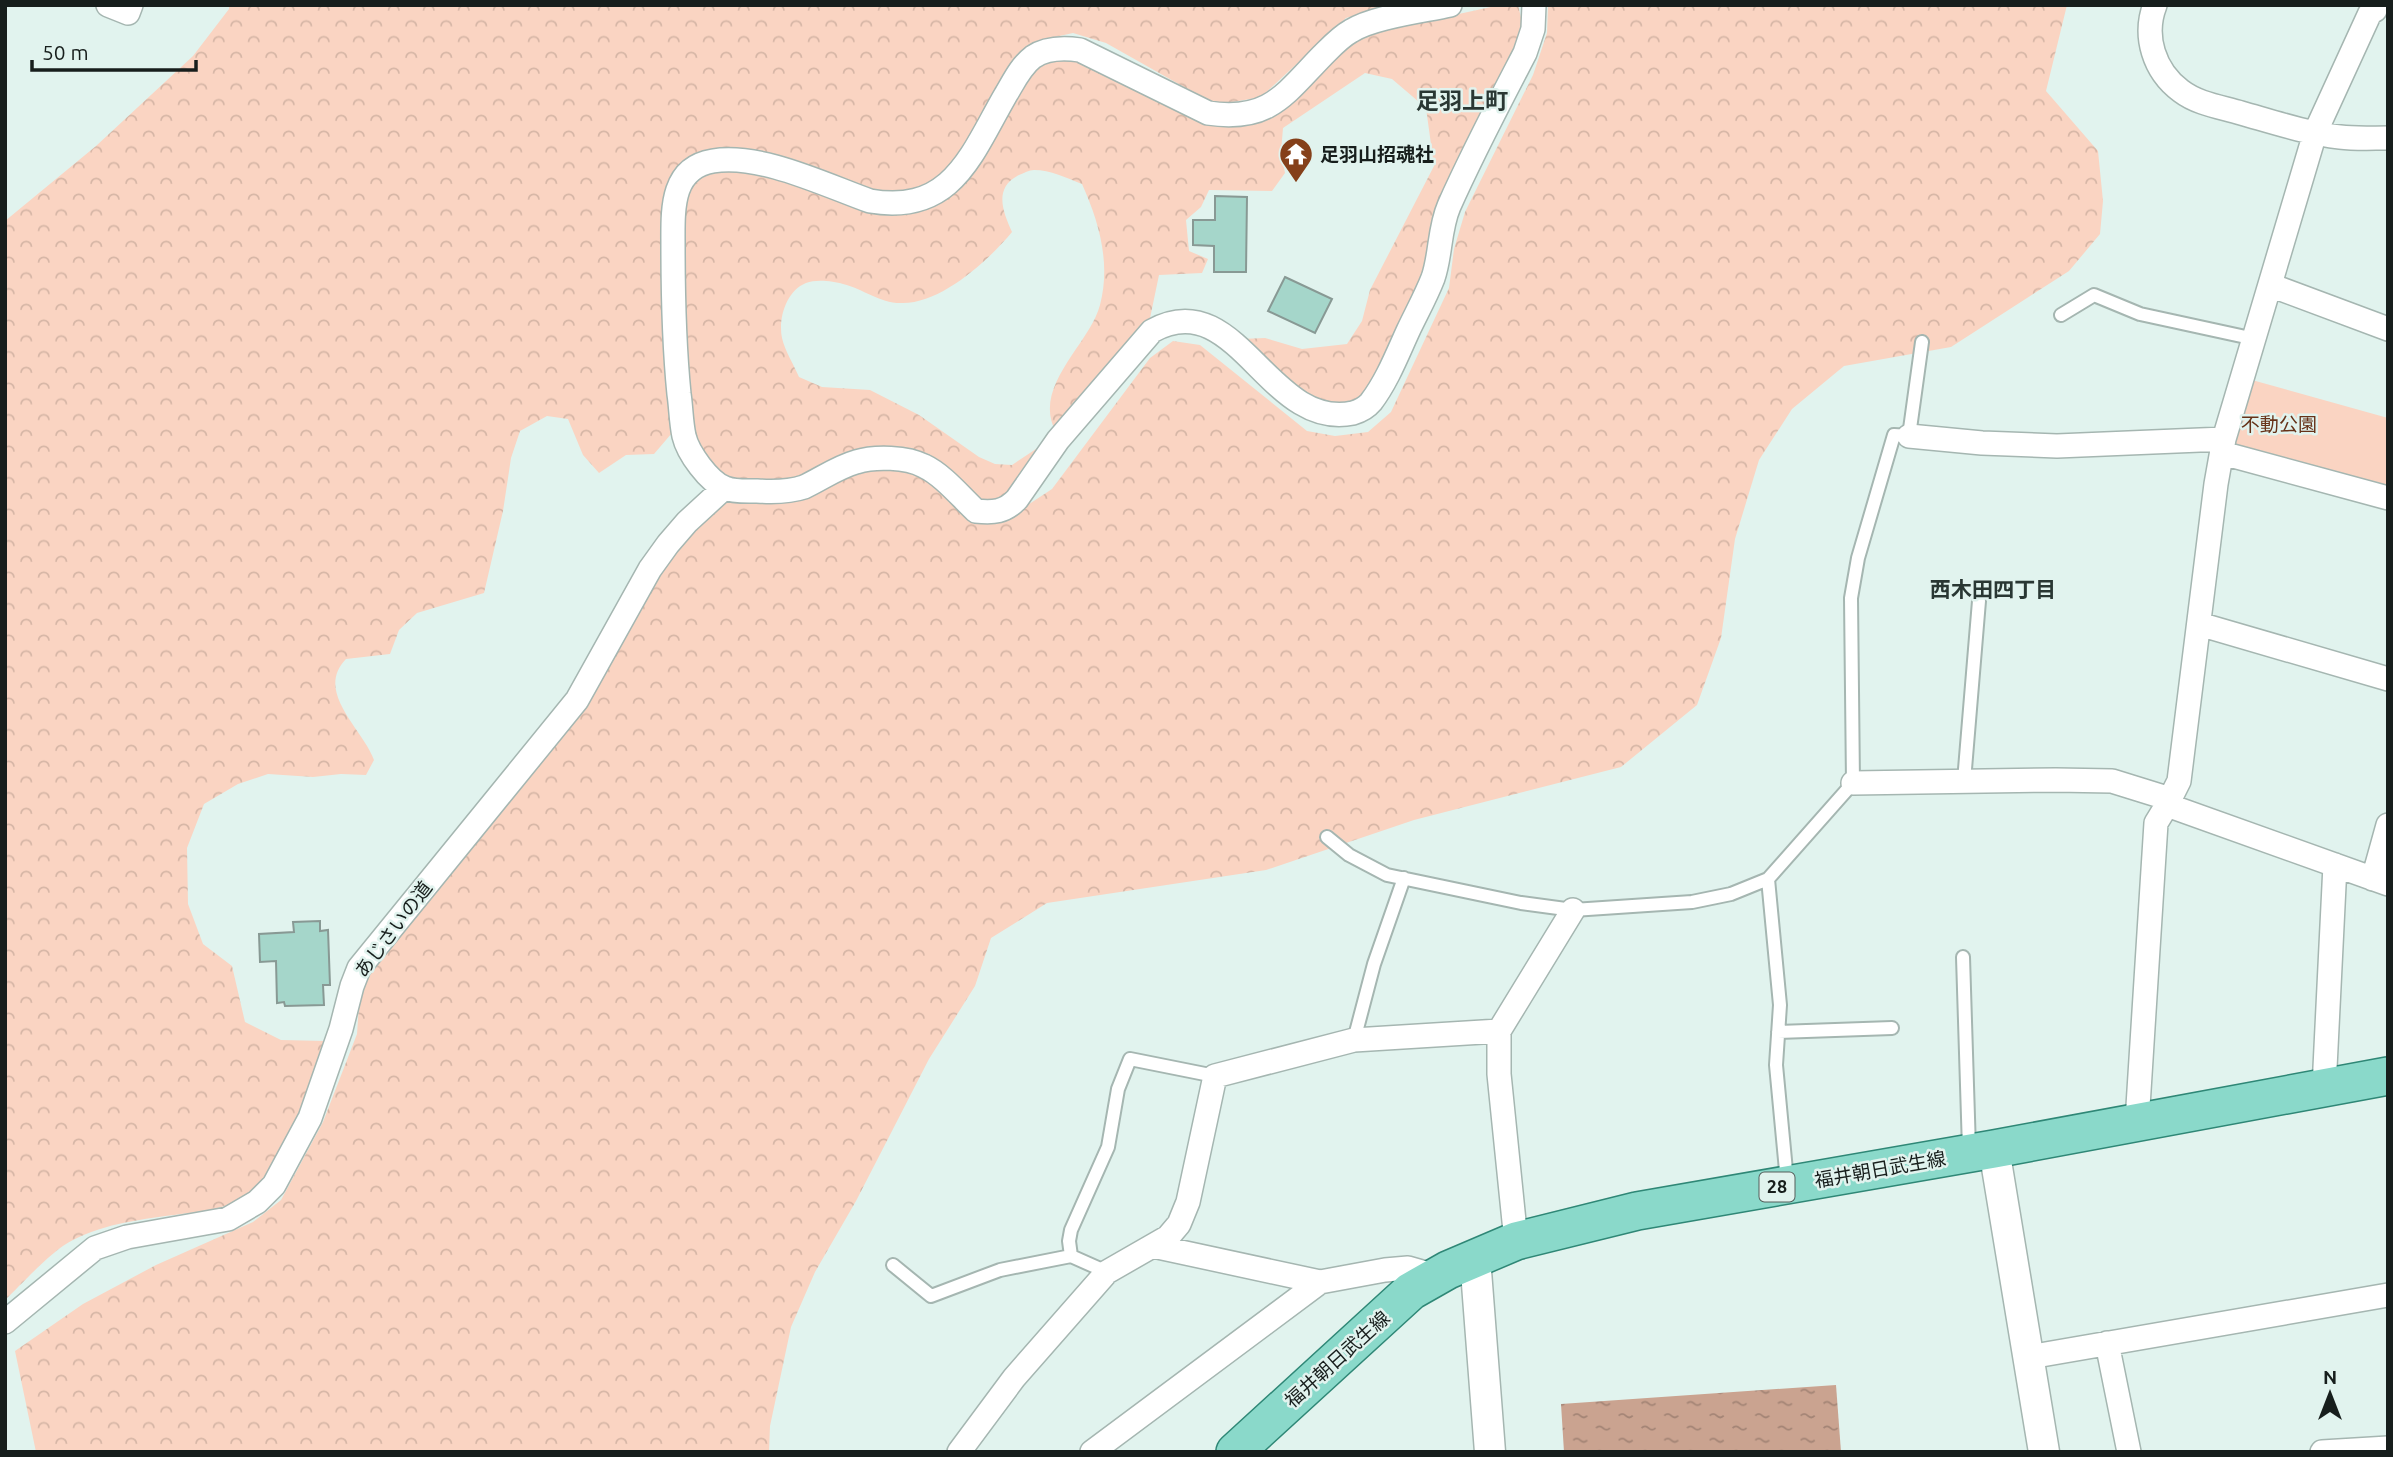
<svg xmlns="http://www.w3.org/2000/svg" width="2393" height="1457" viewBox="0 0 2393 1457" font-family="Ubuntu,'Noto Sans JP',sans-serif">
	<defs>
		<pattern id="forest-crowns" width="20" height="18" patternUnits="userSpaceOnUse" patternTransform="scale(1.75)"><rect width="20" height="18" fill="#fad4c2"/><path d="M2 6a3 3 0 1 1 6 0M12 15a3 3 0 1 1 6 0" fill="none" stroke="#d6b6a6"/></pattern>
		<pattern id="water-ripples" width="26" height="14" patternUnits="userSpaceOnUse" patternTransform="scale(1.75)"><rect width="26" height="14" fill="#caa390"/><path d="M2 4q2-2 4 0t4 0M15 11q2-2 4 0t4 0" fill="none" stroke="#a38475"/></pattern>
	</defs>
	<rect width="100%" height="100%" fill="#e1f3ee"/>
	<path fill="url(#forest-crowns)" d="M229 5H1389L1346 18 1261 97 1222 104 1207 100 1106 43 1073 33 1055 37 1039 43 958 165 942 180 887 199 764 159 677 177 672 433 654 454 626 455 599 473 583 455 568 419 547 416 520 431 511 458 503 511 484 593 417 613 399 630 390 654 346 659C314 692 363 729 374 760L366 775 341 774 313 777 268 774 238 784 204 804 187 848 188 904 203 944 232 966 245 1022 281 1040 326 1041C310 1091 283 1185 228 1205 213 1210 197 1212 181 1214 144 1219 106 1223 73 1240 52 1250 23 1283 5 1300V221L96 146 193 56 229 9Z
		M1500 5H1518L1523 26 1516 52 1438 203 1428 244 1426 274 1365 401 1348 406 1312 401 1241 339 1265 338 1302 349 1347 344 1362 321 1370 290 1434 166 1426 108 1392 79 1365 73 1283 128 1281 152 1285 173 1272 191 1209 190 1201 207 1186 220 1189 251 1208 259 1202 273 1159 275 1149 323 1056 432C1031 387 1090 344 1100 305 1111 263 1099 222 1082 184 1067 178 1050 170 1034 170 1029 170 1024 173 1019 175 993 188 1003 212 1012 232 989 260 942 303 903 303 880 304 864 289 843 284 833 281 816 279 806 283 786 291 778 319 782 338 785 351 794 365 799 377L822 387 870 390 919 415 979 457 995 464 1012 465 1036 449 1048 438 1009 497 981 504 925 456 785 483 728 482 694 445 682 356 684 195 699 174 712 169H760L838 201 867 210 882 214 913 210 1035 67 1051 60 1075 59 1227 124 1367 34Z
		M1548 5H2067L2046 91 2098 151 2103 201 2100 234 2069 271 1951 347 1844 366 1792 409 1759 460 1735 539 1721 638 1697 705 1621 767 1414 820 1266 870 1047 903 991 938 975 986 929 1059 856 1201 815 1272 791 1327 770 1426 769 1452H36L15 1351 83 1304 156 1265 253 1222 281 1200 323 1122 357 1034 360 989 370 964 588 705 658 571 725 495 855 467 880 466 928 476 960 506 1014 514 1052 489 1150 358 1173 341 1200 345 1307 431 1335 436 1368 432 1391 412 1449 288 1454 249 1465 212 1533 75 1547 33Z"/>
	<path fill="#fad4c2" d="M2252 380 2388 418V491L2231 448Z"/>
	<path fill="url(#water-ripples)" d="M1836 1385 1841 1452H1564L1561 1404Z"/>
	<path fill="#a5d6ca" stroke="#889994" stroke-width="2" d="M1215 196 1247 197 1246 272H1214V246L1193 245V220H1215Z
		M1285 277 1332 299 1315 333 1268 311Z
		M320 921V931L328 930 330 985H323L324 1005 285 1006 284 1002 277 1003 276 961 260 962 259 934 294 932 293 922Z"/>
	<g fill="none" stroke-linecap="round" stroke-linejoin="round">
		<g stroke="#a5b6b1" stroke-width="16">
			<path id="service" d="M2061 315 2094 295 2140 314 2255 339
				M1964 781 1979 601
				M1327 837 1349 855 1387 875 1521 903 1573 910 1692 902 1731 894 1768 879 1853 783 1851 598 1858 558 1894 435 1909 436 1922 342
				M1768 879 1780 1005 1776 1065 1787 1181
				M1963 957 1969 1149
				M1778 1032 1892 1028
				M1354 1040 1374 964 1404 878
				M893 1265 931 1296 1000 1270 1071 1256
				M1107 1272 1071 1256 1069 1241 1071 1230 1108 1147 1118 1089 1130 1059 1215 1076"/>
		</g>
		<g stroke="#a5b6b1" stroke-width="26">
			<path id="minor" d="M108 5 128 13 131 5
				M1450 5C1423 11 1373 17 1351 31 1340 37 1331 47 1322 56 1284 95 1269 122 1208 113L1080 50C1066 48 1046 48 1033 57 1020 67 1013 83 1005 96 971 155 952 215 870 201 825 185 760 153 713 161 670 168 673 211 673 246 673 295 674 344 679 394 681 407 681 422 684 436 688 453 709 482 725 488 734 492 748 491 757 491 772 492 789 492 804 487 821 479 838 467 856 462 875 456 907 457 924 466 943 475 960 496 976 511 993 513 1005 512 1017 499L1058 440 1152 331C1237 283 1268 431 1353 413 1360 411 1366 408 1371 402 1387 381 1397 355 1408 331 1416 314 1426 296 1433 278 1441 255 1439 229 1449 206 1472 154 1499 103 1525 53L1533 29 1534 5
				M2155 5C2143 36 2154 71 2181 91 2198 104 2221 107 2241 113 2273 122 2306 133 2340 137 2355 139 2372 138 2388 138
				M2270 285 2388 329
				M1909 436 1982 443 2057 446 2224 439
				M2222 453 2388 498
				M2199 624 2388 679
				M1853 783 2056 780 2112 781 2170 799
				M2167 805 2388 884
				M2373 879 2388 825
				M2324 1088 2335 865
				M2137 1122 2156 823 2167 805 2179 781 2216 484 2224 439 2315 133 2370 13 2375 10
				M1516 1241 1499 1074V1031L1573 910
				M1153 1246 1320 1282
				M5 1322 95 1248 127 1237 228 1219 257 1202 274 1185 310 1118 341 1029 352 986 359 968 577 700 650 569 668 544 687 522 724 488
				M2107 1343 2129 1452
				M2029 1357 2388 1295
				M959 1452 1014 1378 1107 1272 1168 1237 1179 1224 1188 1202 1215 1076 1354 1040 1499 1031
				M1092 1452 1320 1282 1385 1270 1408 1268 1436 1276
				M2322 1452 2388 1448"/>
		</g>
		<g stroke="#a5b6b1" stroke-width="33">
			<path id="tertiary" d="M1994 1149 2044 1452
				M1475 1258 1490 1452"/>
		</g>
		<g stroke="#2f8776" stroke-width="40">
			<path id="primary" d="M1235 1452 1411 1291 1448 1270 1516 1241 1637 1211 1994 1149 2388 1076"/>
		</g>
		<use href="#service" stroke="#fff" stroke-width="12"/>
		<use href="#minor" stroke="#fff" stroke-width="23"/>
		<use href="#tertiary" stroke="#fff" stroke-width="30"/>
		<use href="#primary" stroke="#8ad9ca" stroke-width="37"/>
	</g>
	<defs>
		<g id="temple-pin" transform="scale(1.75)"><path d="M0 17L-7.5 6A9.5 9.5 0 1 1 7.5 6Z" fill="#85401a" stroke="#e1f3ee"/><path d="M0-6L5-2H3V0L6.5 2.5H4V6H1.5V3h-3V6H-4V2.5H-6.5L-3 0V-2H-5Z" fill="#fff"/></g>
	</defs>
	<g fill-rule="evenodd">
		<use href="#temple-pin" x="1296" y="154"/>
	</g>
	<g text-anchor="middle" stroke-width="5" stroke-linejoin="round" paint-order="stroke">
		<rect fill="#e1f3ee" stroke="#545e5b" stroke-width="2" x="1759.5" y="1172.5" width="35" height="29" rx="5"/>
		<g font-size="18" font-weight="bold" fill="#171e1c">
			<text x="1777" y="1193">28</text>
		</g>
		<g font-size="19" font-weight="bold" fill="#171e1c" stroke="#e1f3ee" text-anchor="start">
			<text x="1320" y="161">足羽山招魂社</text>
		</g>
		<g font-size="19" fill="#663218" stroke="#e1f3ee">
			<text x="2279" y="431">不動公園</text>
		</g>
		<g font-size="19" fill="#171e1c" stroke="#e1f3ee">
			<text transform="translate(393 929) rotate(-53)" y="7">あじさいの道</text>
			<text transform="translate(1880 1169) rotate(-10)" y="7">福井朝日武生線</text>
			<text transform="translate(1337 1359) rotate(-42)" y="7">福井朝日武生線</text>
		</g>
		<g font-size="21" font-weight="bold" fill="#293733" stroke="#e1f3ee">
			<text x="1993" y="597">西木田四丁目</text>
		</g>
		<g font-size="23" font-weight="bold" fill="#293733" stroke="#e1f3ee">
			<text x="1462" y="109">足羽上町</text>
		</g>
	</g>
	<rect width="2393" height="1457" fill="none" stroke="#171e1c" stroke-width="14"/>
	<g transform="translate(2330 1394)" stroke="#e1f3ee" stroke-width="5" paint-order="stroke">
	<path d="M0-5L12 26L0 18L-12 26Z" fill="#171e1c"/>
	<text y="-10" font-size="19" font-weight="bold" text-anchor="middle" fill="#171e1c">N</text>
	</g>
	<path d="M32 60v10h164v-10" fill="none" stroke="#171e1c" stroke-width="3.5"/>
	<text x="42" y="60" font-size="21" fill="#171e1c" stroke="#e1f3ee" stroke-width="5" paint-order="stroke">50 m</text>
</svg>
